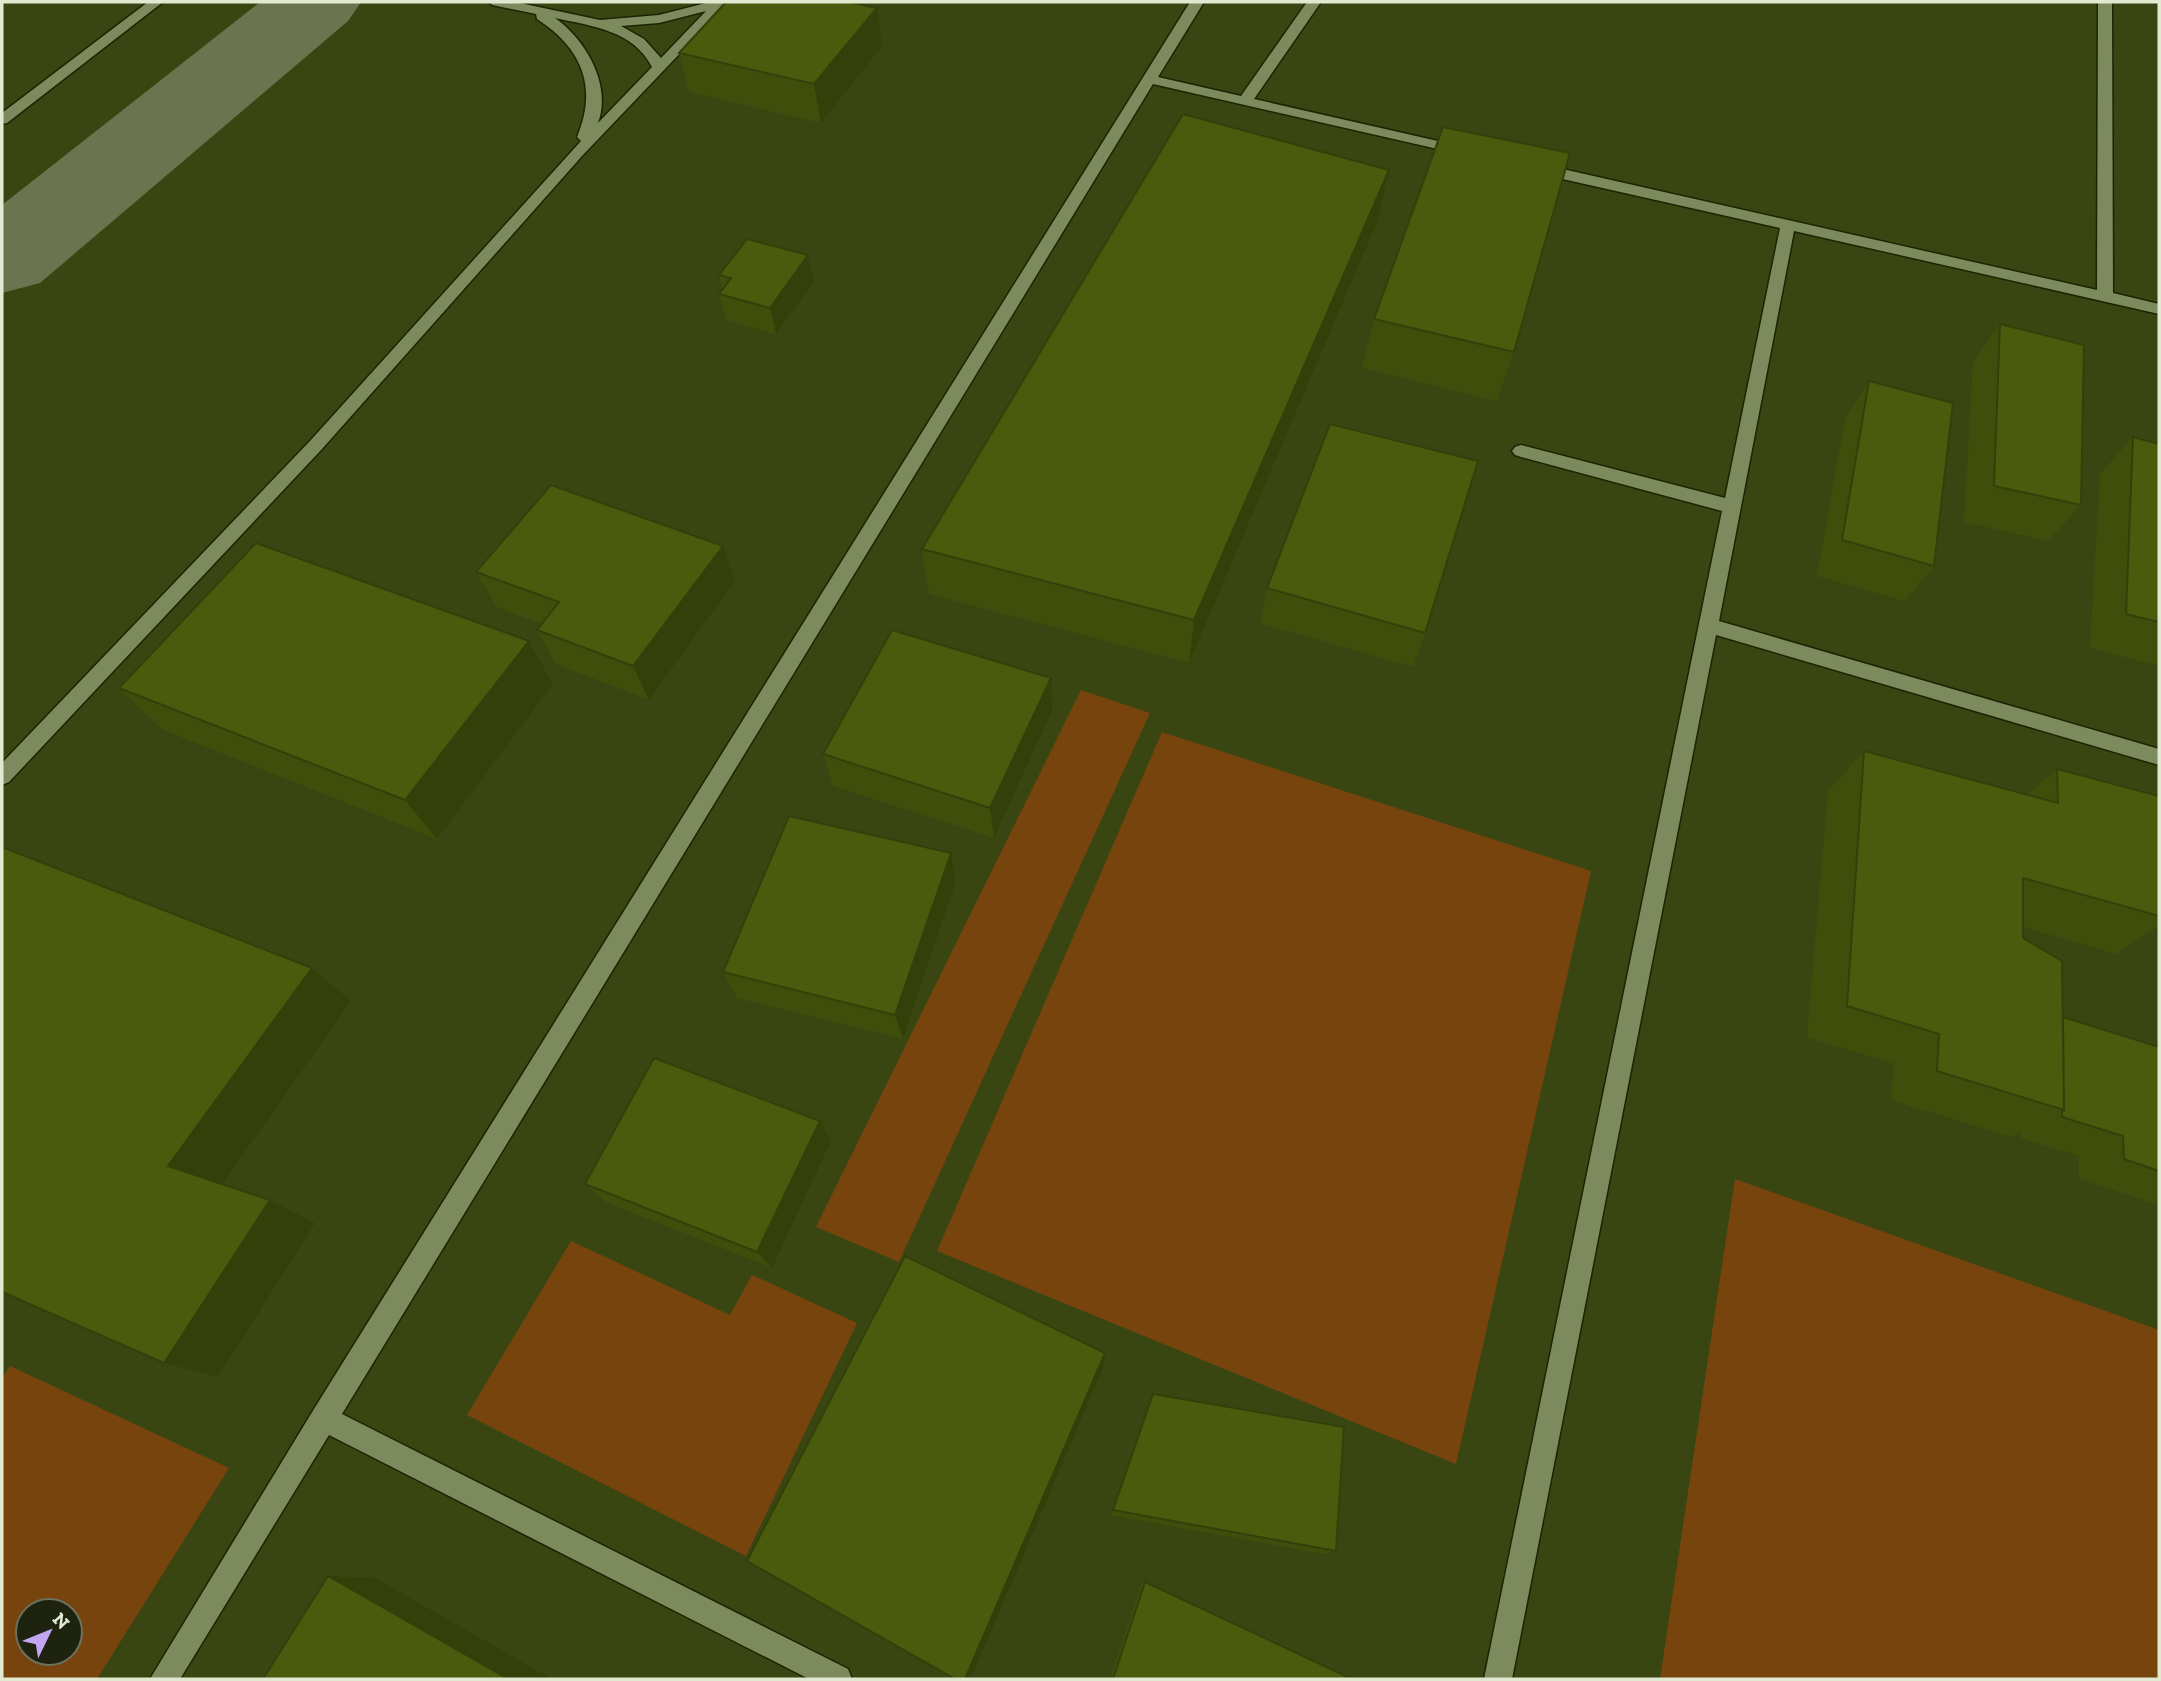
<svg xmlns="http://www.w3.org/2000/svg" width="2161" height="1681" viewBox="0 0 2161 1681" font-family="'Zilla Slab',serif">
	<rect width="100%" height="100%" fill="#343e13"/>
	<path fill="#3a4612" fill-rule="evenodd" d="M2 2H2159V1679H2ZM28 1611H70V1653H28Z"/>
	<path fill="#77440e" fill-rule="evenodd" d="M1081 690 1150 713 899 1262 816 1227Z
		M1162 732 1591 871 1456 1464 937 1251Z
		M1735 1179 2159 1330V1679H1660Z
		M571 1241 730 1315 752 1275 857 1323 746 1556 467 1415Z
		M10 1366 229 1468 97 1679H2V1378ZM70 1611V1653H28V1611Z"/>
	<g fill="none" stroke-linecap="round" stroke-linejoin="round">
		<path fill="#6b744f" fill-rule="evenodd" d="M260 2H361L348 21 40 283 2 293V205Z"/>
		<g stroke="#1c2404" stroke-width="3">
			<path id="service" d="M148 2H163L7 123 2 124V113Z
				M490 2H515L600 20 659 15 710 2 728 3 582 156 322 449 9 782 2 785V763L310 441 581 141 577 137C598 87 582 48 537 19L536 14 492 5ZM706 11 661 58 644 39 621 26 659 23ZM555 18C591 26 633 30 652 67L598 123C612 85 586 40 555 18Z
				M1190 2H1204L1158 77 1241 96 1307 2H1321L1254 99 1464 147 1471 151 1464 155 1153 84 342 1414 848 1669 852 1679H809L329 1435 180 1679H150L314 1409Z
				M2098 2H2112L2113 293 2159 304V314L1794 231 1719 621 2159 749V765L1716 635 1512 1679H1484L1722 511 1521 457 1515 455 1512 451 1515 447 1521 445 1725 498 1780 228 1536 173 1529 168 1536 163 2097 290Z"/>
		</g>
		<use href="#service" fill="#7d8a5d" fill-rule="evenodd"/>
	</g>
	<path fill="#404e0c" d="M882 47 821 123 689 92 679 53Z
		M1389 170 1378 220 1189 663 929 594 922 549Z
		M719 275 814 282 776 334 726 320 719 294 722 289Z
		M1374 319 1514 352 1497 401 1362 368Z
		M2000 324 2081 505 2048 541 1964 522 1973 362Z
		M1869 381 1934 566 1905 601 1817 576 1845 419Z
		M2133 437 2159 444V666L2090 648 2100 474Z
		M723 546 735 581 649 700 556 664 537 630 542 624 497 607 476 572Z
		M1267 588 1425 633 1413 667 1260 623Z
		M529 641 553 684 437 839 163 730 119 688Z
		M1052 711 994 838 833 786 823 754Z
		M1864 751 2027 795 2057 769 2159 796V926L2116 954 2023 927V938L2063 1018 2159 1047V1205L2079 1179V1156L2021 1138V1132L2011 1137 1891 1100 1894 1064 1807 1037 1828 791Z
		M951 853 956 882 903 1039 737 998 723 972Z
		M831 1141 772 1268 606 1202 585 1184Z
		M1153 1394 1336 1551 1324 1554 1111 1515Z
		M1145 1582 1352 1679H1110L1142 1583Z"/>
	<path fill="#34400a" d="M877 8 882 47 821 123 814 84Z
		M1389 170 1378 220 1189 663 1194 620Z
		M808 255 814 282 776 334 770 308Z
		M723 546 735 581 649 700 633 666Z
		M529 641 553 684 437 839 405 800Z
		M1051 678 1052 711 994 838 990 808Z
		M951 853 956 882 903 1039 895 1015Z
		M312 968 351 1001 218 1190 168 1166Z
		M820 1121 831 1141 772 1268 757 1252Z
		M270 1200 315 1223 218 1377 164 1363Z
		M1105 1353 1103 1368 971 1679H965Z
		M328 1576 375 1578 552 1679H508Z"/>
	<path fill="#4b5b0e" stroke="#34400a" stroke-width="2" d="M726 2H849L877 8 814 84 679 53Z
		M1183 114 1389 170 1194 620 922 549Z
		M1443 127 1570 153 1514 352 1374 319Z
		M747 239 808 255 770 308 719 294 731 278 719 275Z
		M2000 324 2084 345 2081 505 1994 486Z
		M1869 381 1953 403 1934 566 1842 540Z
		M1330 424 1478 461 1425 633 1267 588Z
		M2133 437 2159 444V622L2126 614Z
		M551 485 723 546 633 666 537 630 559 602 476 572Z
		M256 543 529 641 405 800 119 688Z
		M892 630 1051 678 990 808 823 754Z
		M1864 751 2058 803 2057 769 2159 796V916L2023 878V938L2062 961 2064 1110 1937 1071 1939 1034 1847 1006Z
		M789 816 951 853 895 1015 723 972Z
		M2 847 312 968 168 1166 270 1200 164 1363 2 1292Z
		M2063 1017 2159 1047V1171L2124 1159 2123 1136 2062 1117V1111L2064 1110Z
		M654 1058 820 1121 757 1252 585 1184Z
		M905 1256 1105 1353 965 1679H955L747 1561Z
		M1153 1394 1344 1427 1336 1551 1113 1510Z
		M328 1576 508 1679H263Z
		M1145 1582 1352 1679H1113Z"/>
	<rect width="2161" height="1681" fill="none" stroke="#e2e9d1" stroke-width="7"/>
	<g transform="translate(49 1632) rotate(47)"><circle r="33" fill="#1e2310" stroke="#6c725d" stroke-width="2"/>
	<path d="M0-5L12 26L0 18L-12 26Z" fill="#c3a7f2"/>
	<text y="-10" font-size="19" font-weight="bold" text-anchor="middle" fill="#e2e9d1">N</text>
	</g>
</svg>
